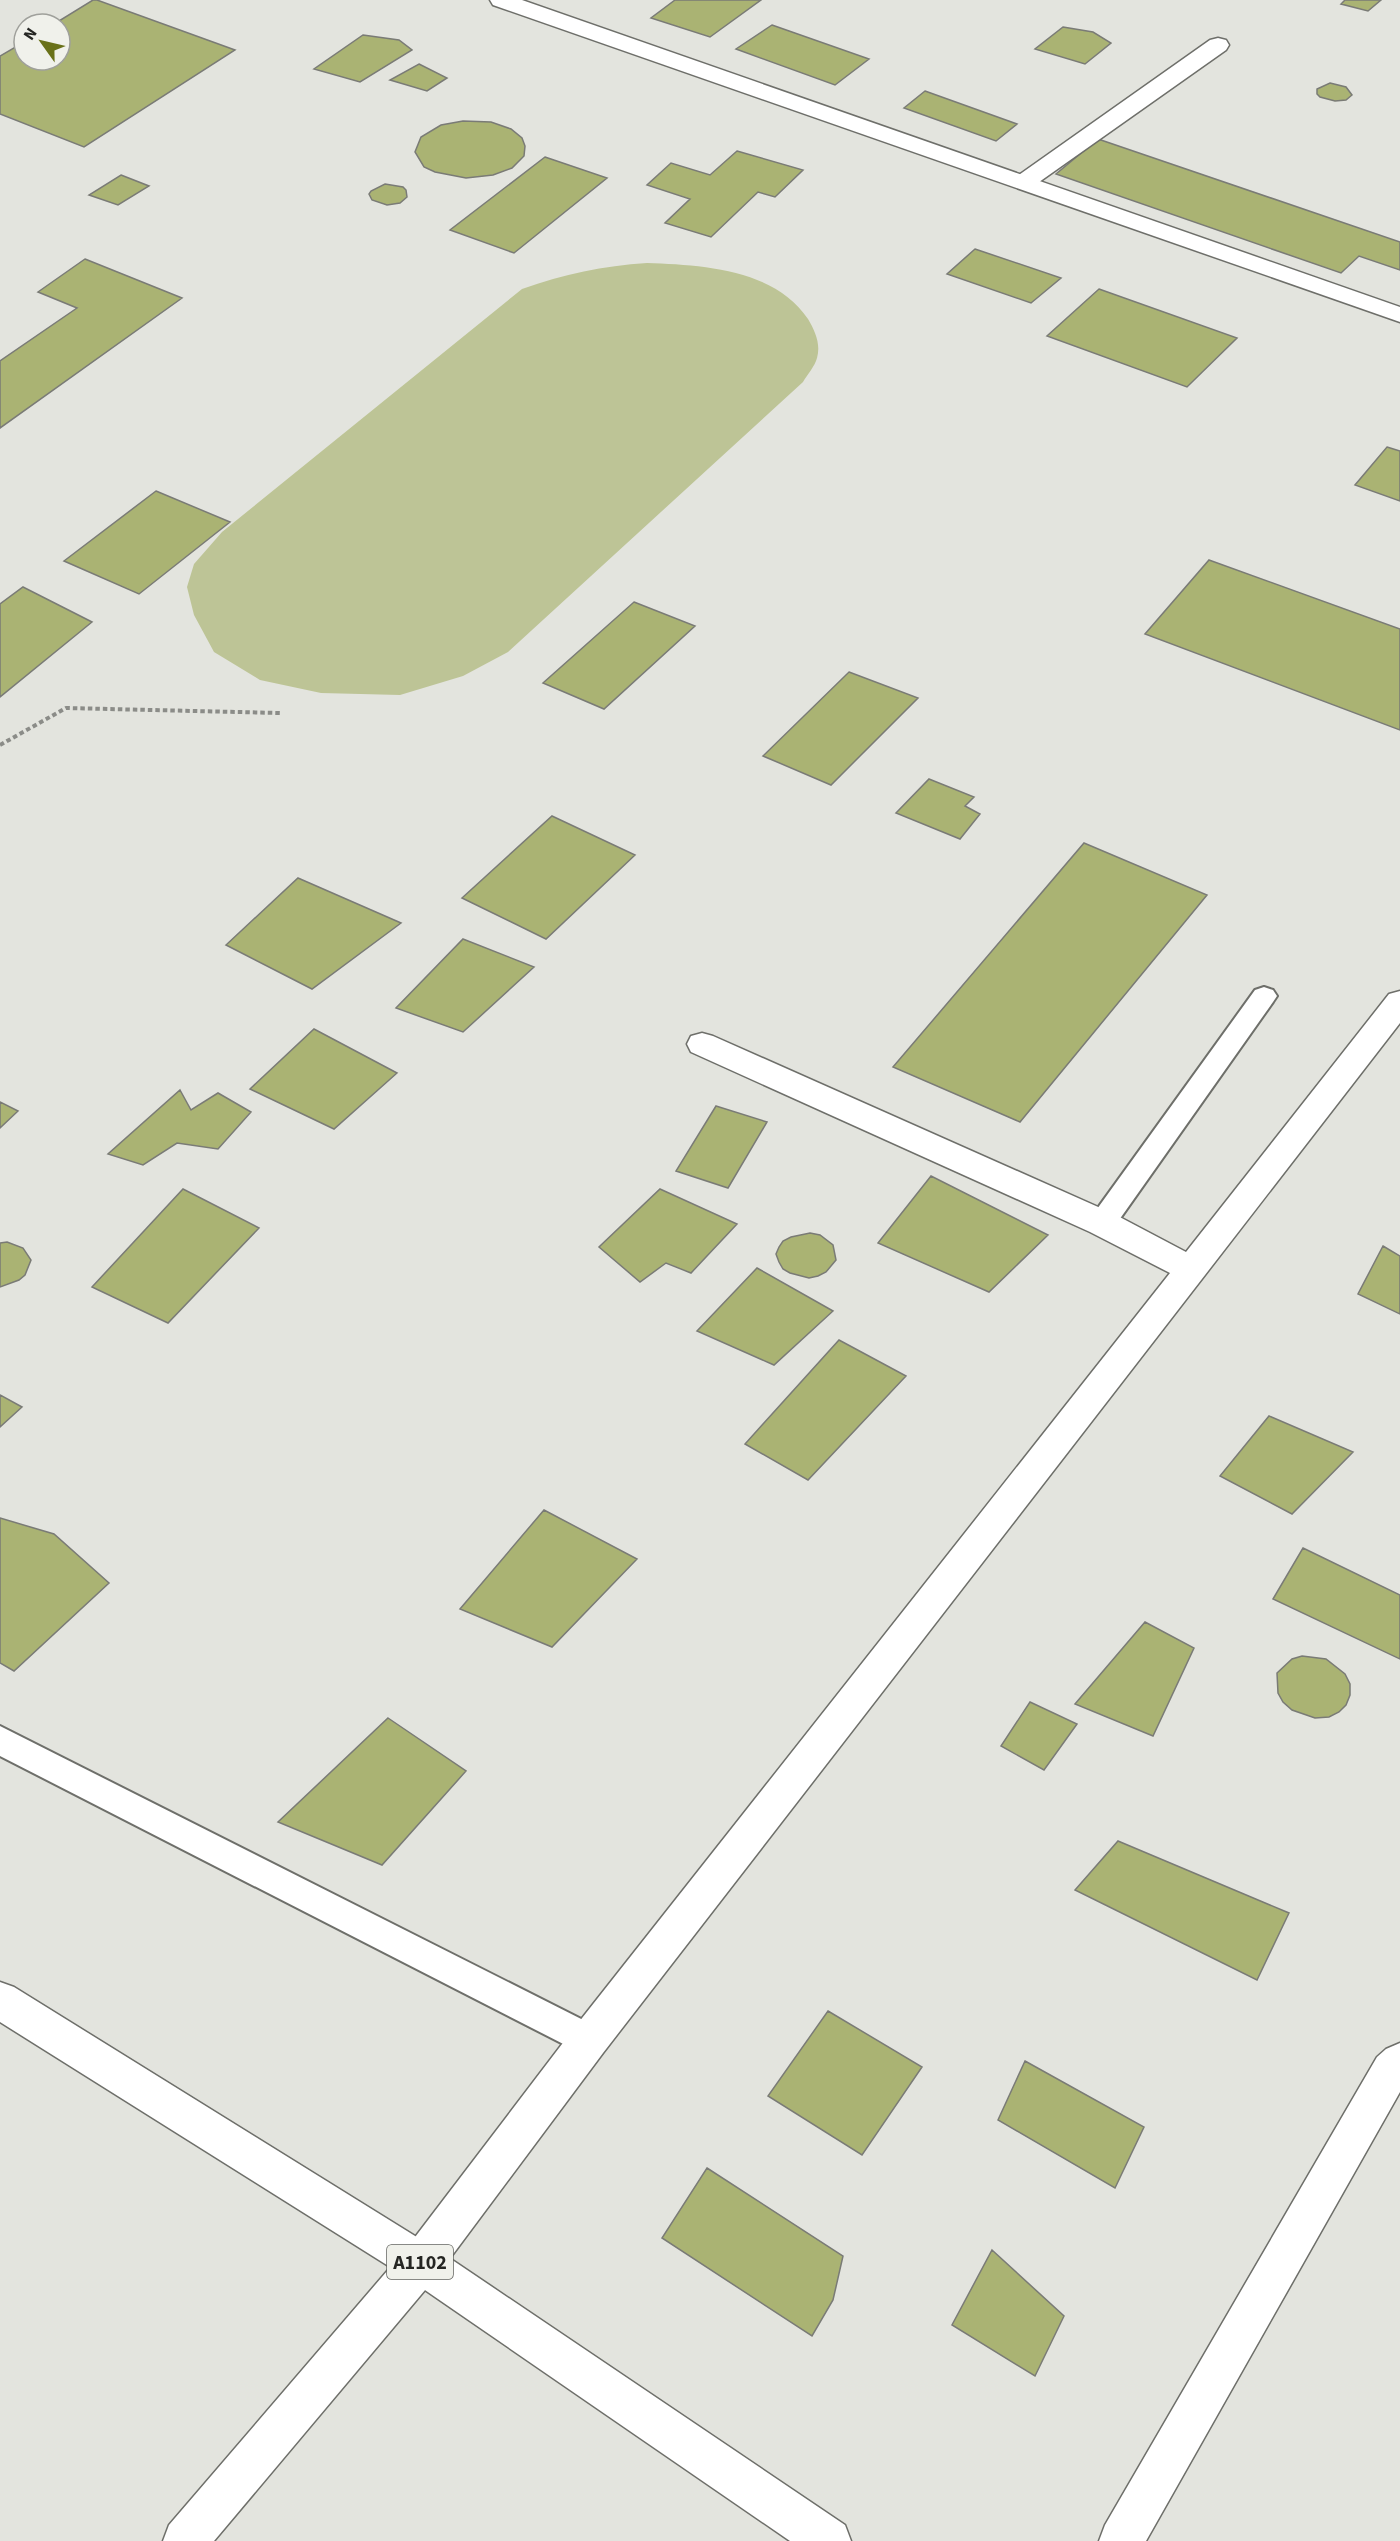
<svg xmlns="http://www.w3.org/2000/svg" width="1400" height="2541" viewBox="0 0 1400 2541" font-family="'Source Sans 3',sans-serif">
	<rect width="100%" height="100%" fill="#e3e4de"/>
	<path fill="#bdc496" d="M647 263C702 265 775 269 808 319 815 331 821 344 817 358 815 366 807 375 803 382L508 652 463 676 400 695 321 693 260 680 214 652 194 615 187 587 194 564 222 532 522 289C564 274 603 266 647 263Z"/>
	<path fill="#aab373" stroke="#7a7b76" stroke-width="1.5" d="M93 0H97L235 50 84 147 0 114V56L24 42V60H60V24H54Z
		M675 0H761L710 37 651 18Z
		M1345 0H1381L1368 11 1341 4Z
		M772 25 869 59 835 85 736 49Z
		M1063 27 1093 32 1111 43 1085 64 1035 49Z
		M363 35 399 40 412 50 360 82 314 69Z
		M419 64 447 78 427 91 390 80Z
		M1330 83 1346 87 1352 95 1346 100 1335 101 1320 97 1317 94V89Z
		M925 91 1017 124 996 141 904 108Z
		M463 121 491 122 511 129 522 138 525 146 524 156 512 168 493 175 466 178 435 172 424 167 415 152 421 137 441 125Z
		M1098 139 1400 242V270L1359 256 1341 273 1056 174Z
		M737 151 803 170 775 197 758 192 711 237 665 223 690 199 647 185 671 163 710 175Z
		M545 157 607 178 514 253 450 230Z
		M121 175 149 186 118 205 89 195Z
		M385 184 403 187 406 190 407 197 400 203 387 205 372 200 369 194 371 191Z
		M975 249 1061 278 1031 303 947 274Z
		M85 259 182 298 0 428V361L77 308 38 292Z
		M1099 289 1237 338 1187 387 1047 336Z
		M1387 447 1400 451V501L1355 485Z
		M156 491 230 522 139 594 64 561Z
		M1209 560 1400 629V730L1145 634Z
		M23 587 92 622 0 697V604Z
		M634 602 695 626 604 709 543 683Z
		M849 672 918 698 831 785 763 756Z
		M929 779 974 797 965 806 980 814 960 839 896 813Z
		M552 816 635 855 546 939 462 898Z
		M1084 843 1207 895 1020 1122 893 1067Z
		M298 878 401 923 312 989 226 945Z
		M463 939 534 967 463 1032 396 1008Z
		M314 1029 397 1073 334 1129 250 1089Z
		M180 1090 191 1110 218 1093 251 1112 218 1149 177 1143 143 1165 108 1154Z
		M0 1102 18 1111 0 1128Z
		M716 1106 767 1122 728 1188 676 1171Z
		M931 1176 1048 1235 989 1292 878 1243Z
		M183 1189 259 1228 168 1323 92 1287Z
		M660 1189 737 1224 691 1273 666 1263 640 1282 599 1247Z
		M810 1233 820 1235 833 1245 836 1260 826 1272 818 1276 809 1278 790 1273 783 1269 779 1262 776 1254 779 1247 783 1241 791 1237Z
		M7 1242 23 1248 31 1260 25 1275 19 1280 0 1287V1243Z
		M1383 1246 1400 1256V1314L1358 1294Z
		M757 1268 833 1311 774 1365 697 1331Z
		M839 1340 906 1376 808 1480 745 1444Z
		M0 1395 22 1407 0 1427Z
		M1269 1416 1353 1452 1292 1514 1220 1476Z
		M544 1510 637 1559 552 1647 460 1609Z
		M0 1518 54 1534 109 1583 14 1671 0 1663Z
		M1303 1548 1400 1595V1659L1273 1599Z
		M1145 1622 1194 1648 1153 1736 1075 1704Z
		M1302 1656 1326 1659 1345 1674 1350 1684V1695L1346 1705 1339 1712 1329 1717 1315 1718 1292 1710 1283 1702 1278 1693 1277 1673 1292 1659Z
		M1030 1702 1077 1724 1044 1770 1001 1746Z
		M388 1718 466 1771 382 1865 278 1822Z
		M1118 1841 1289 1913 1257 1980 1075 1890Z
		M828 2011 922 2067 862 2155 768 2096Z
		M1025 2061 1144 2127 1115 2188 998 2120Z
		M707 2168 843 2256 833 2300 812 2336 662 2238Z
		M992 2250 1064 2316 1035 2376 952 2325Z"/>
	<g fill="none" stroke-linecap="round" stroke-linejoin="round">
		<g stroke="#6e6f6a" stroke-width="4">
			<path id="service" d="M1264 987 1273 990 1277 996 1273 1002 1112 1230 1102 1233 1092 1230 1088 1223 1092 1216 1255 990Z
				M0 1726 601 2029 606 2040 601 2051 589 2056 577 2051 0 1756Z"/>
		</g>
		<g stroke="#6e6f6a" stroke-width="3">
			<path id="minor" d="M1218 38 1226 40 1229 45 1226 50 1032 187 1024 189 1016 187 1012 182 1016 177 1210 40Z
				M1400 991V1023L603 2053 436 2277 214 2541H163L169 2525 406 2249 575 2027 1170 1273 1090 1232 691 1052 687 1044 691 1036 702 1033 713 1036 1114 1214 1186 1252 1389 994Z
				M1400 2043V2092L1146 2541H1099L1105 2525 1377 2057 1386 2049Z"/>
		</g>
		<g stroke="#6e6f6a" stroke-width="3">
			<path id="secondary" d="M490 0H522L1400 307V322L493 5Z"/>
		</g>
		<g stroke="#6e6f6a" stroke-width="3">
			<path id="primary" d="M0 1982 14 1987 436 2249 845 2525 851 2541H790L406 2277 0 2022Z"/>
		</g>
		<path stroke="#8b8c88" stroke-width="4" stroke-dasharray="4.5 3" stroke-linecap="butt" d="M0 745 66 708 280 713"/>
		<use href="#service" fill="#fff" fill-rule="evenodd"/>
		<use href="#minor" fill="#fff" fill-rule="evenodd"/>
		<use href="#secondary" fill="#fff" fill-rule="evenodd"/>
		<use href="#primary" fill="#fff" fill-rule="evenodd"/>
	</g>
	<g text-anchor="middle" stroke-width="6" stroke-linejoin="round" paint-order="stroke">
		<rect fill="#f0f1eb" stroke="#62635f" stroke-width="1.5" x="387" y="2245" width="66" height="34" rx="4.5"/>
		<g font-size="20" font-weight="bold" fill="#252623">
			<text x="420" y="2269">A1102</text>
		</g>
	</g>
	<g transform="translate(42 42) rotate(304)"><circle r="28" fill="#f0f1eb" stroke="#9fa09b" stroke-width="1.5"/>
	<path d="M0-4.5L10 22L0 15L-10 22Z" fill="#697119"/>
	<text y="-9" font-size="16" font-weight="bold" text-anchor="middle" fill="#252623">N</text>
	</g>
</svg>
